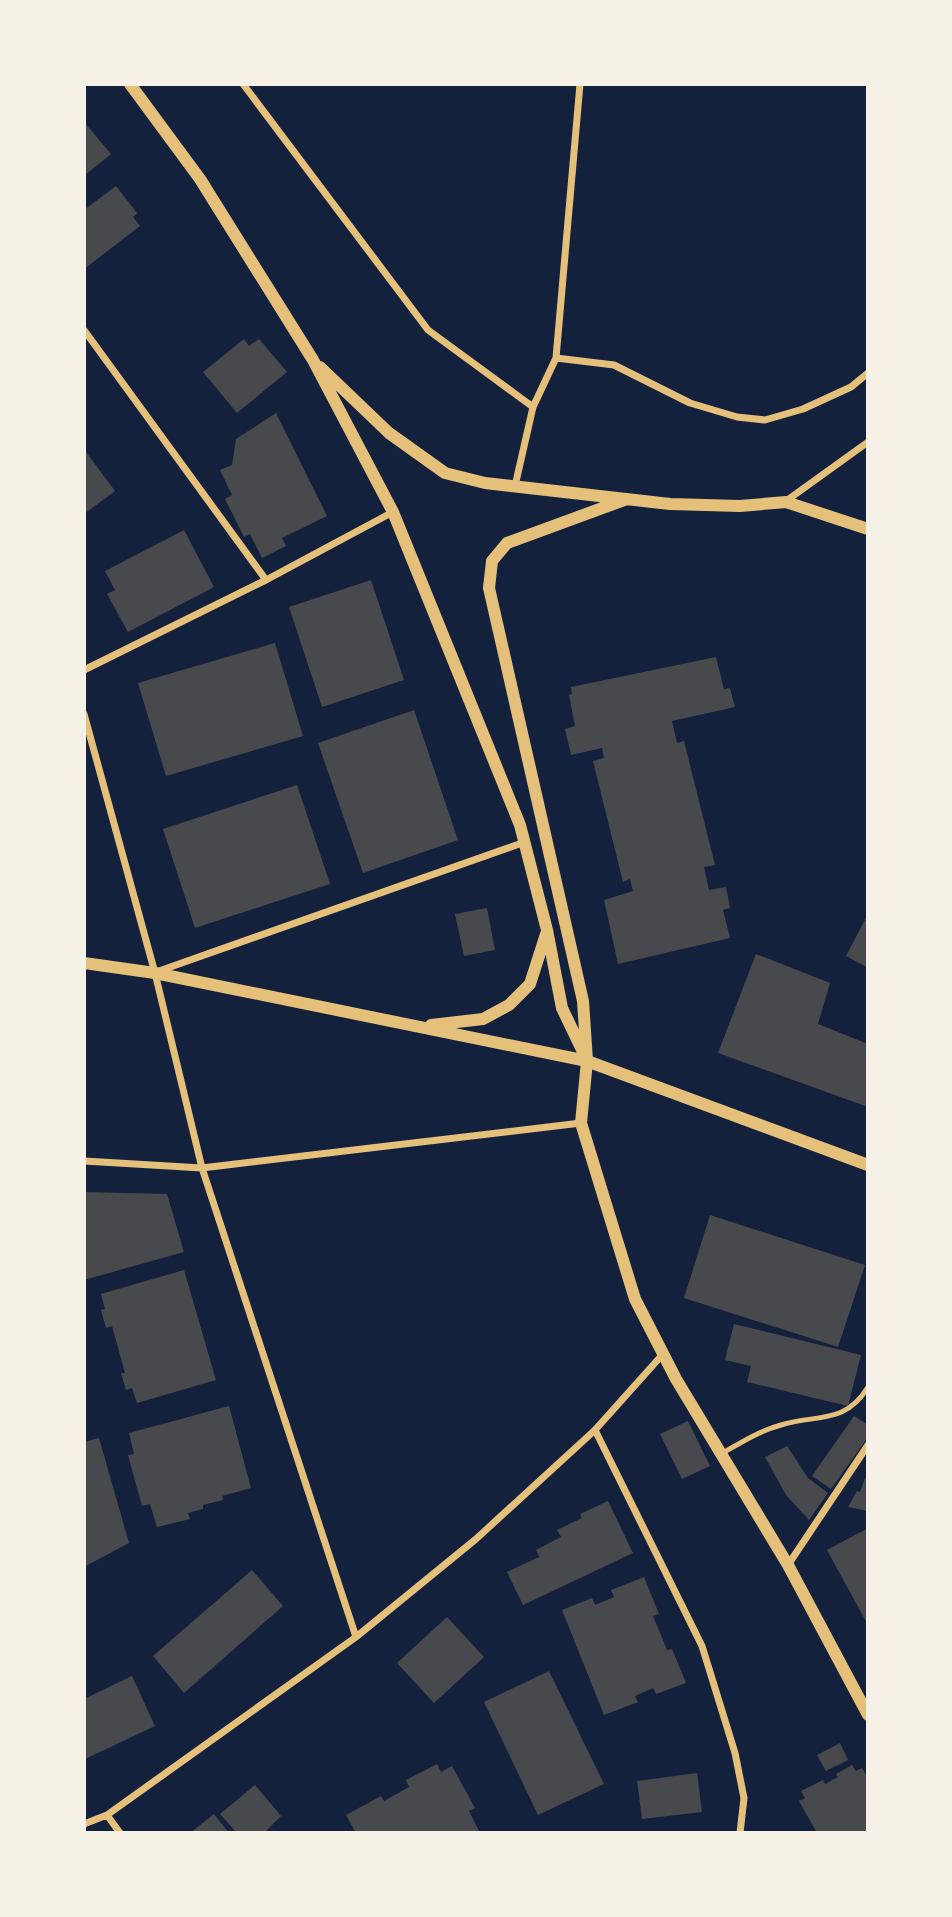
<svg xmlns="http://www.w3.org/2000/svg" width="952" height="1917" viewBox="0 0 952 1917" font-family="'Nunito Sans',sans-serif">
	<rect width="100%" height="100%" fill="#14213d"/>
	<path fill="#48494c" d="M84 122 111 154 84 176Z
		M116 186 137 213 133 217 140 226 84 269V210Z
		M244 339 249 346 259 339 287 372 237 413 203 372Z
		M276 413 327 516 282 538 286 546 262 558 250 534 244 537 225 499 232 495 220 470 232 465 236 439Z
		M86 452 115 491 84 514V453Z
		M184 530 214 587 128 632 107 594 115 590 105 571Z
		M371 580 404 680 322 707 289 607Z
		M275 643 303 736 166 776 138 683Z
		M716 657 724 689 730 688 735 707 672 721 677 743 684 741 715 865 704 867 709 890 726 887 730 908 723 910 730 938 618 964 604 900 633 891 630 879 623 882 593 761 604 758 602 748 571 755 565 729 575 726 569 695 572 694 571 687Z
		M414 710 458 840 363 873 318 743Z
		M297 785 330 884 195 928 163 829Z
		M487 908 495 950 464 956 455 914Z
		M868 914V968L846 956Z
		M756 954 830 983 818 1024 868 1044V1107L718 1053Z
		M84 1192 167 1194 184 1252 84 1280Z
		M710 1215 865 1265 838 1347 684 1298Z
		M184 1270 216 1380 137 1403 132 1388 126 1390 121 1373H125L112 1326 106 1328 101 1310 105 1309 101 1294Z
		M734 1324 861 1355 848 1406 747 1382 751 1366 725 1360Z
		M229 1406 251 1488 222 1496 223 1500 203 1505V1509L188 1513 190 1519 157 1527 150 1504 142 1506 128 1455 134 1454 129 1433Z
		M854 1416 868 1425V1437L831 1489 812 1476Z
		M688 1421 710 1466 682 1479 660 1434Z
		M99 1438 129 1543 84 1567V1442Z
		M787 1446 808 1478 828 1493 809 1520 786 1495 765 1457Z
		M865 1478 868 1479V1511L848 1507 857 1491 860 1492Z
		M608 1501 633 1553 523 1605 507 1572 539 1557 536 1550 561 1537 557 1530 582 1518 580 1514Z
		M868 1528V1625L827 1550Z
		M252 1570 283 1606 184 1693 153 1656Z
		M644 1577 659 1614 653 1616 667 1650 672 1649 686 1683 656 1694 653 1688 635 1696 638 1702 604 1715 562 1610 592 1598 595 1605 614 1597 611 1590Z
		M447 1617 484 1657 434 1703 397 1663Z
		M549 1671 604 1784 538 1815 484 1702Z
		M132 1676 155 1726 85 1759 84 1699Z
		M840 1743 848 1760 826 1771 817 1755Z
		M437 1764 441 1772 452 1766 475 1808 469 1811 480 1833H356L346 1815 381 1796 384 1801 409 1787 406 1780Z
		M852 1765 856 1771 862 1768 868 1778V1833H817L799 1801 805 1798 801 1791 823 1780 825 1784 838 1777 836 1774Z
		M697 1773 702 1812 642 1819 637 1781Z
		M255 1785 281 1816 264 1833H237L220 1814Z
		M214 1814 229 1833H190Z"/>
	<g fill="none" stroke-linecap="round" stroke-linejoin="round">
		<path stroke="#e5c07b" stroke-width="5" d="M721 1454C740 1443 759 1431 781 1425 816 1414 845 1425 868 1387"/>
		<path stroke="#e5c07b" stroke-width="7" d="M243 84 428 330 533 407
			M84 330 266 580
			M556 358 614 365 690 403 737 417 765 420 803 409 851 387 868 373
			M515 486 533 407 556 358 580 84
			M786 501 868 442
			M84 670 266 580 393 512
			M84 714 155 973 202 1168 356 1637
			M159 971 525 842
			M84 1161 202 1168 581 1123
			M595 1430 702 1646 735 1753 744 1798 740 1833
			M788 1565 868 1445
			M107 1815 120 1833
			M84 1824 107 1815 356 1637 476 1539 595 1430 663 1354"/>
		<path stroke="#e5c07b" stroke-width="12" d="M130 84 200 179 313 360 393 512 520 825 547 930 562 1008 584 1054
			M320 367 389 433 445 473 485 483 670 504 740 506 786 502 868 529
			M627 499 507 543 492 561 489 588 583 1001 587 1061 581 1123 635 1299 676 1379 788 1565 868 1715
			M84 963 155 973 587 1061 868 1165
			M431 1025 483 1019 509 1005 530 984 546 934"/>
	</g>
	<rect width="952" height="1917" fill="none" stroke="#f6f1e7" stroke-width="172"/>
</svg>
